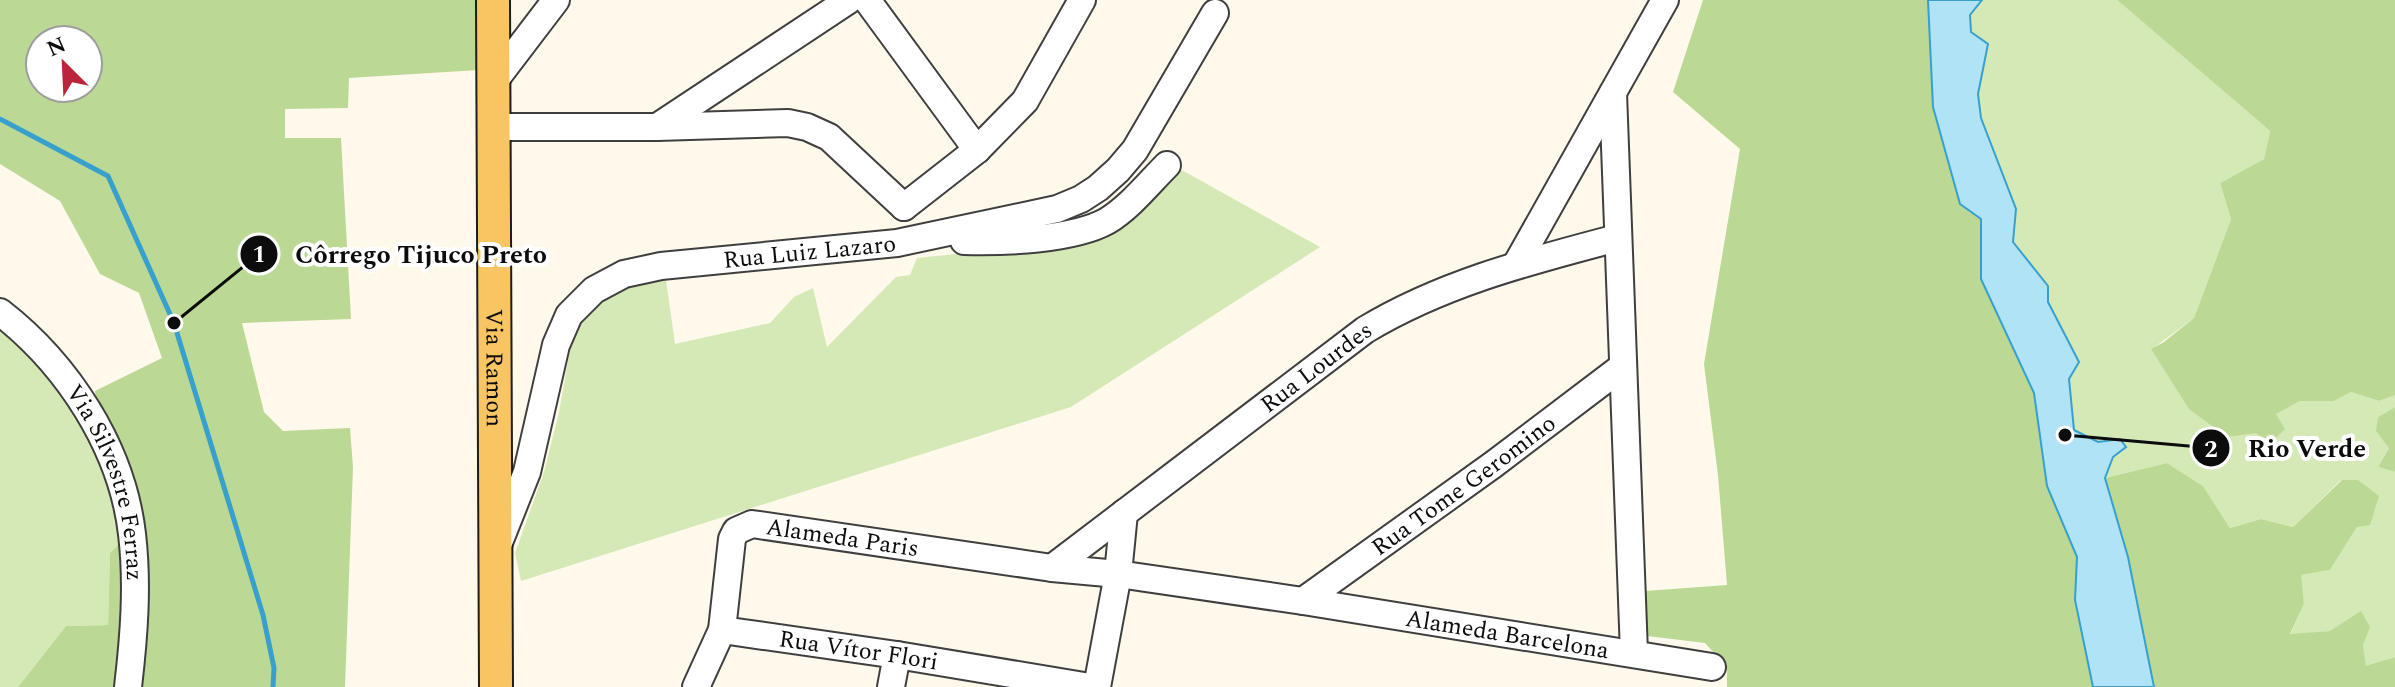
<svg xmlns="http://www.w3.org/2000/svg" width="2395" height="687" viewBox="0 0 2395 687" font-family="Spectral,serif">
	<rect width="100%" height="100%" fill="#fff9eb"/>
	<path fill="#d5e9b6" d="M1982 0H2117L2270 131 2264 159 2220 183 2231 219 2194 318 2152 349 2275 414 2300 401H2334L2351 392 2379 401 2395 395V407L2378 417 2389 448 2378 467 2395 472V657L2366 667 2363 645 2330 631 2290 635 2304 604 2300 575 2330 570 2357 527 2341 480 2293 527 2261 519 2230 528 2203 486 2167 463 2105 478 2120 439 2098 442 2074 430 2069 379 2079 362 2048 302V286L2013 242 2016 208 1981 118 1978 93 1987 45 1971 32 1970 15Z
		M1178 168 1320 247 1071 407 521 581 515 553 544 472 559 412 572 338 586 311 608 290 665 273 675 344 770 323 794 297 813 288 827 347 896 277 910 275 917 258 1074 242Z
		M0 321 22 341 100 447 126 537 110 553 108 625 66 626 18 687H0Z"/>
	<path fill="#bbd995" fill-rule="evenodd" d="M0 0H479V70L349 78 348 108 285 109V138H341L351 319 242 323 264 412 283 431 350 428 353 467 345 687H138L141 649 97 415 95 391 162 358 139 293 100 274 60 201 0 164ZM40 40H88V88H40Z
		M1703 0H1928L1933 107 1960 204 1981 219V279L2034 393 2047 486 2077 557 2075 600 2093 687H1727V667L1705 643 1647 636 1645 591 1727 585 1718 475 1704 364 1740 149 1673 92Z
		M2117 0H2395V395L2379 401 2351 392 2334 401H2300L2276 414 2285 429 2269 445 2256 433 2227 437 2189 409 2151 349 2164 342 2194 318 2231 219 2220 183 2264 159 2270 131Z
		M2395 407V472L2378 467 2389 448 2376 431 2378 417Z
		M2167 463 2203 486 2230 528 2261 519 2293 527 2342 480H2358L2379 496 2370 525 2357 527 2330 570 2301 575 2304 604 2290 634 2330 631 2361 611 2370 627 2363 645 2366 666 2395 657V687H2154L2128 557 2105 478Z
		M126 537 121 687H18L66 626 108 625 110 553Z"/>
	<path fill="#b0e3f6" stroke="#37a0cd" stroke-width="2" d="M1928 0H1982L1970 15 1971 32 1988 44 1978 94 1981 118 2016 209 2013 242 2048 286V302L2079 362 2069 379 2074 430 2098 442 2120 439 2126 447 2113 457 2105 478 2128 557 2154 687H2093L2075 600 2077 557 2047 486 2034 393 1981 279V219L1960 204 1933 107Z"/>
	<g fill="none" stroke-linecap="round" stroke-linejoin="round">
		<path stroke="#37a0cd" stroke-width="5" d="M0 119 108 176 174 323 263 615 274 668 273 687"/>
		<g stroke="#3f3f3f" stroke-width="30">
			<g id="minor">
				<path d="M867 0 977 150"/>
				<path d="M495 80 556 0"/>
				<path d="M1613 93 1634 653"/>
				<path d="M495 127H657L849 0"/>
				<path d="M657 127 788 123 807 127 829 137 904 207"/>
				<path d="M904 207 977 150 1025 101 1082 0"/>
				<path d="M964 241C1003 242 1073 240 1107 221 1130 207 1148 184 1167 165"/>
				<path d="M1516 265 1665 0"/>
				<path id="s1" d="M0 312C67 364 122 447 132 534 138 585 134 636 128 687"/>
				<path id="s2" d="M498 545 527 472 556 345 569 315 594 290 624 274 661 266 897 243 1057 209 1081 199 1098 188 1118 170 1135 150 1215 13"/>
				<path id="s3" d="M1052 568 1365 330C1443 283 1530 261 1617 238"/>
				<path id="s4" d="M1303 601 1494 464 1622 367"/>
				<path id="s5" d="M722 630 897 655 1090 687"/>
				<path id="s6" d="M696 687 722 630 732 539 736 531 752 524 1052 568 1118 574 1303 601 1712 667"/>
				<path d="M891 687 897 655"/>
				<path d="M1097 687 1118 574 1124 513"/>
			</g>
		</g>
		<g stroke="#1d1d1d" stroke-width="36">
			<g id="major">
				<path id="s7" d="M493 0 496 687"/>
			</g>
		</g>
		<use href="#minor" stroke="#fff" stroke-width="26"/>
		<use href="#major" stroke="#f9c562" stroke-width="32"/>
	</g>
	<g text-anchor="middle" stroke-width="8" stroke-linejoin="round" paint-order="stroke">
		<g font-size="24" fill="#0c0c0c" stroke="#fff">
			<text dy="8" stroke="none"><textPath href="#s2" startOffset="498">Rua Luiz Lazaro</textPath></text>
			<text dy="8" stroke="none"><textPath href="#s7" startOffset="368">Via Ramon</textPath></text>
			<text dy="8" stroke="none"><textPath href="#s3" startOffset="332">Rua Lourdes</textPath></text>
			<text dy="8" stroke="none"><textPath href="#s4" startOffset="198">Rua Tome Geromino</textPath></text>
			<text dy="8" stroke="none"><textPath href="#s1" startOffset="208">Via Silvestre Ferraz</textPath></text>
			<text dy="8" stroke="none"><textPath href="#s6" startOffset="272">Alameda Paris</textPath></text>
			<text dy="8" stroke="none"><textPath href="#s6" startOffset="944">Alameda Barcelona</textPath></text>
			<text dy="8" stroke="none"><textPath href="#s5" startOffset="138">Rua Vítor Flori</textPath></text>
		</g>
	</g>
	<path fill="none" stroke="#0c0c0c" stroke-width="3" d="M174 323L259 254M2065 435L2211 448"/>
	<g fill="#0c0c0c" stroke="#fff" stroke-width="3">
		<circle cx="174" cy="323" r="8"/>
		<circle cx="2065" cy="435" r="8"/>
		<circle cx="259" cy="254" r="20"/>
		<circle cx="2211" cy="448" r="20"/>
	</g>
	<g font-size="24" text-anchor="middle" font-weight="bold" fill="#fff">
		<text x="259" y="262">1</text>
		<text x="2211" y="457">2</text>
	</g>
	<g font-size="26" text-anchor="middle" font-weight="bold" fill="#0c0c0c" stroke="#fff" stroke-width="8" stroke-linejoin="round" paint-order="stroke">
		<text x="421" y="263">Côrrego Tijuco Preto</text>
		<text x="2307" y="457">Rio Verde</text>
	</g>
	<g transform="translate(64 64) rotate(336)"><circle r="38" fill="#ffffff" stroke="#9e9e9e" stroke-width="2"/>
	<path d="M0-6L14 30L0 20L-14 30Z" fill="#bc243b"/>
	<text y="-12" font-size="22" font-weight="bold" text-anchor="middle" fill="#0c0c0c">N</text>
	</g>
</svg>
